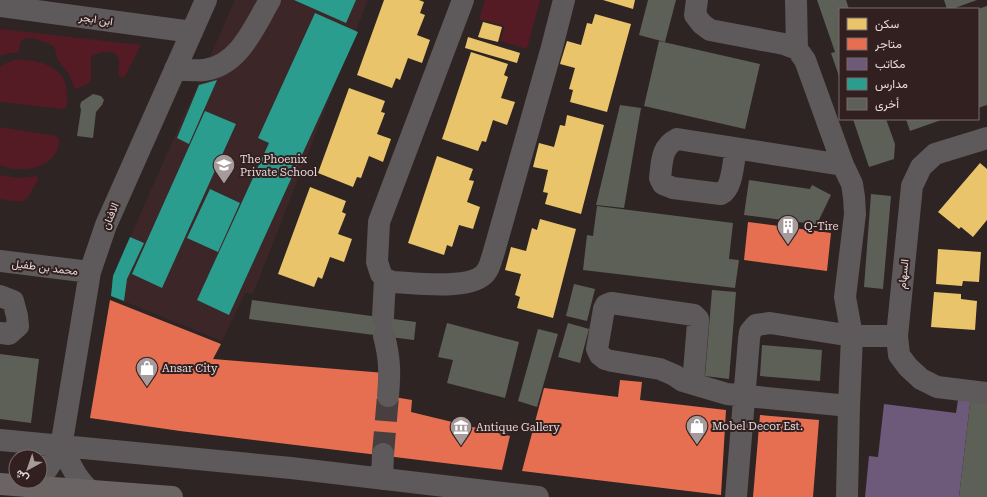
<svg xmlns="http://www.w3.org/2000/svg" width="987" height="497" viewBox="0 0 987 497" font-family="'Roboto Serif',Vazirmatn,serif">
	<rect width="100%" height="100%" fill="#2e2424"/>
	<path fill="#3d2627" d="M235 0H368L253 294 245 293 222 341 111 296 113 276Z"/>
	<path fill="#541b24" d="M485 0H540L527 49 500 41 505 26 479 19Z
		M0 29 141 45 124 78 119 76C118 71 120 65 119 60 116 47 98 52 91 57V80L86 85 75 89 69 74 57 59 56 52 54 46C41 41 18 28 19 52L5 54 0 56Z
		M14 60C29 59 50 62 61 75 67 82 67 95 67 105L64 109 0 102V67L4 64Z
		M0 127 56 136 59 140C59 168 21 175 0 165Z
		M0 175 20 178 37 176 38 180C24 204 29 204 0 199Z"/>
	<path fill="#e9c46a" d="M384 0H419L424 2 420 13 425 15 417 35 430 40 422 63 408 58 400 80 396 78 392 88 357 75Z
		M603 0H635L633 9Z
		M595 14 631 24 607 112 570 102 573 90 569 89 575 68 560 64 567 41 581 45 587 23 592 24Z
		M483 22 502 27 498 42 478 37Z
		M468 37 520 53 517 63 465 48Z
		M471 52 508 64 504 75 508 77 501 98 515 102 507 125 493 120 486 142 482 141 478 151 442 139Z
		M349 88 385 101 381 112 385 113 377 134 391 139 383 162 369 156 361 178 357 177 353 187 318 173Z
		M567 115 604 125 581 214 545 204 548 193 543 192 548 170 533 167 539 143 554 147 560 125 565 126Z
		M437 156 473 169 469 180 474 181 467 202 480 207 473 229 459 225 452 247 447 245 444 255 408 243Z
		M980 163 987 169V220L973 237 961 227 959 229 938 212Z
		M310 187 346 201 342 212 346 214 338 234 352 239 344 262 330 257 322 279 318 277 314 287 278 274Z
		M540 219 576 229 553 318 517 308 520 297 515 295 521 274 505 270 511 247 526 251 532 228 537 230Z
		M938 249 981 252 979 282 963 281 962 286 936 284Z
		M934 292 961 294V299L977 301 975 330 931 327Z"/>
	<path fill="#e76f51" d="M748 222 831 233 827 271 744 260Z
		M110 300 221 344 213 359 385 373 388 396 412 400 411 412 510 436 502 470 180 431 90 418Z
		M620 380 642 382 640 400 726 410 721 495 522 471 544 388 618 397Z
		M760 415 819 420 813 497H753Z"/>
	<path fill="#6d597a" d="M959 393 971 395 959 497H865L869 456 878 457 884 404 956 413Z"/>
	<path fill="#2a9d8f" d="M294 0H356L346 23Z
		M315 13 358 32 229 315 197 300 269 143 258 138Z
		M217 80 189 144 177 138 199 85Z
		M205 111 236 124 162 288 132 274Z
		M210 189 240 203 218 252 187 238Z
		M130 237 144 243 127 279 124 301 111 296 113 276Z"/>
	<path fill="#5d6056" d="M648 0H676L665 42 639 35Z
		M817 0H846L849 9H840V79L831 53 835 52Z
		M944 0H977L952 9H947Z
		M987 6V105L978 108V9Z
		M659 41 760 64 745 129 644 106Z
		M93 94 101 96 104 100 102 105 96 112 93 138 77 136 81 110 80 106 81 102Z
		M620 105 641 108 624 208 596 205Z
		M853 119H886L895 144 894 159 869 167Z
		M906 119H944L910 131Z
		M749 180 810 189 812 185 831 195 816 226 807 221 806 223 744 215Z
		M871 194 891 196 883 289 864 287Z
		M597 206 733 223 729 259 739 260 735 288 583 270 587 235 593 236Z
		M574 284 595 289 587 321 566 316Z
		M712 290 736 292 729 379 705 376Z
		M252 300 416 322 414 340 249 319Z
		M447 323 519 342 505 398 447 383 453 360 438 357Z
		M568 323 589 329 580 363 558 357Z
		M538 329 558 334 537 407 518 401Z
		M762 345 822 350 820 381 760 376Z
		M0 354 39 359 31 423 0 419Z
		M971 395 987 397V497H959Z"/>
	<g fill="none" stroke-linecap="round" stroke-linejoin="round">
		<path stroke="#4a3f3f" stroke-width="22" stroke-dasharray="22 11" stroke-linecap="butt" d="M383 454 388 396"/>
		<path stroke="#5e595a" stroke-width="22" d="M463 0 379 222 377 262 381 274 385 279 393 282C414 283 473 291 486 272 490 267 491 260 493 255L552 47 564 0
			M697 0 695 15 702 24 710 30 784 44 797 49 805 60 843 165 852 184 854 197 855 214 845 297 852 336 849 406 847 497
			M796 0 797 49
			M0 6 192 32
			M175 69C185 70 194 71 204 70 239 66 254 27 270 0
			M987 138 935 154 921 167 912 186 897 336 899 355 908 367 921 379 937 387 987 393
			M736 149C733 161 733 188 721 194L673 188 663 184 660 178C662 162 661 147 677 139L843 165
			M0 261 90 272
			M0 296 13 301 17 316 18 326 9 334 0 333
			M383 317 385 279
			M384 336C390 359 390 373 388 396
			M693 384 698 323V319L694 315 611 303 606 305 604 309 597 349 600 355 605 359 612 361 660 369 674 375 683 381 727 394 849 406
			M0 440 291 468 538 497
			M61 447C71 464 74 476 89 490
			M40 477 47 469 61 447 90 272 106 225 206 0
			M382 479 383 454
			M736 497 749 339 750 332 756 325 770 323 852 336H897"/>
		<path stroke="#6a6464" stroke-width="22" d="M0 484 172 497"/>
	</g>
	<defs>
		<g id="school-pin" transform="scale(1.15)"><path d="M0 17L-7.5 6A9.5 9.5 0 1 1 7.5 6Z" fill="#a69a9a" stroke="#322021"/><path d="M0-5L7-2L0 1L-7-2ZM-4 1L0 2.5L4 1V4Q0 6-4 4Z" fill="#fff"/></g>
		<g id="building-pin" transform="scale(1.15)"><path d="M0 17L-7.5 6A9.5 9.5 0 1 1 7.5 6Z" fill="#a69a9a" stroke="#322021"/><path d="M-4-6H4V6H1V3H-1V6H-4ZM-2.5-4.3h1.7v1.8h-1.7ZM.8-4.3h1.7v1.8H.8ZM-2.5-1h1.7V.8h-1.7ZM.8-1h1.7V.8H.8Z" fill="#fff"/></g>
		<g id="shop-pin" transform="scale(1.15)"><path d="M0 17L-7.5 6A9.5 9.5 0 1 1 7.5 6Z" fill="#a69a9a" stroke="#322021"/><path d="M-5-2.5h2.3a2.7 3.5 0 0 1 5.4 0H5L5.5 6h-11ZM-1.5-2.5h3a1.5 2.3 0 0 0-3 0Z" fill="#fff"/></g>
		<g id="museum-pin" transform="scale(1.15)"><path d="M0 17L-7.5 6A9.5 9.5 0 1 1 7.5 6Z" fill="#a69a9a" stroke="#322021"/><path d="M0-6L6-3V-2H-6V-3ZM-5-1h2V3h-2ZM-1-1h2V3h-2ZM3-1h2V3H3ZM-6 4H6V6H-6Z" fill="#fff"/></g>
	</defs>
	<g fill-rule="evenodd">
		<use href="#school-pin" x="224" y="165"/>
		<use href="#building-pin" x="788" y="226"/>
		<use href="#shop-pin" x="147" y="368"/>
		<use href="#shop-pin" x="697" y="426"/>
		<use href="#museum-pin" x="461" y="427"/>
	</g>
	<g text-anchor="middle" stroke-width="4" stroke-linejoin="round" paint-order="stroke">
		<g font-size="11" fill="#e6d9d9" stroke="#322021">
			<text transform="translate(96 19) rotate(8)" y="4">ابن ابجر</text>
			<text transform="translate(110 216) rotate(-68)" y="4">الافنان</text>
			<text transform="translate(45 267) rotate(7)" y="4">محمد بن طفيل</text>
			<text transform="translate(903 274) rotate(-84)" y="4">السهام</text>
		</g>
		<g font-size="11" fill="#e6d9d9" stroke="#322021" text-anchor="start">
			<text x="240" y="163">The Phoenix<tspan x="240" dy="13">Private School</tspan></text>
			<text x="804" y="230">Q-Tire</text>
			<text x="162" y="372">Ansar City</text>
			<text x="712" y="430">Mobel Decor Est.</text>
			<text x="476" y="431">Antique Gallery</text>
		</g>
	</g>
	<rect x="839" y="8" width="140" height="112" fill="#322021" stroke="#7a6a6b"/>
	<rect x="847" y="18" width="20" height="12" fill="#e9c46a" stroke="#7a6a6b"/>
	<text x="875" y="28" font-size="12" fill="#e6d9d9">سكن</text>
	<rect x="847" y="38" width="20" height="12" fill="#e76f51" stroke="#7a6a6b"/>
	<text x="875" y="48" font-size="12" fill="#e6d9d9">متاجر</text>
	<rect x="847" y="58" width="20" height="12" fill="#6d597a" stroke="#7a6a6b"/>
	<text x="875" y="68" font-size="12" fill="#e6d9d9">مكاتب</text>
	<rect x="847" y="78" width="20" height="12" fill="#2a9d8f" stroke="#7a6a6b"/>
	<text x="875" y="88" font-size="12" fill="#e6d9d9">مدارس</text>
	<rect x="847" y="98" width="20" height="12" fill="#5d6056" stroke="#7a6a6b"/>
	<text x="875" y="108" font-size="12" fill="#e6d9d9">أخرى</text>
	<g transform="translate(28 469) rotate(220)"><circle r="19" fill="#322021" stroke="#7a6a6b"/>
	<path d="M0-3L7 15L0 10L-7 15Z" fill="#a69a9a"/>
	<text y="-6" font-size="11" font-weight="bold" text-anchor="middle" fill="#e6d9d9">ش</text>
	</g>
</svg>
